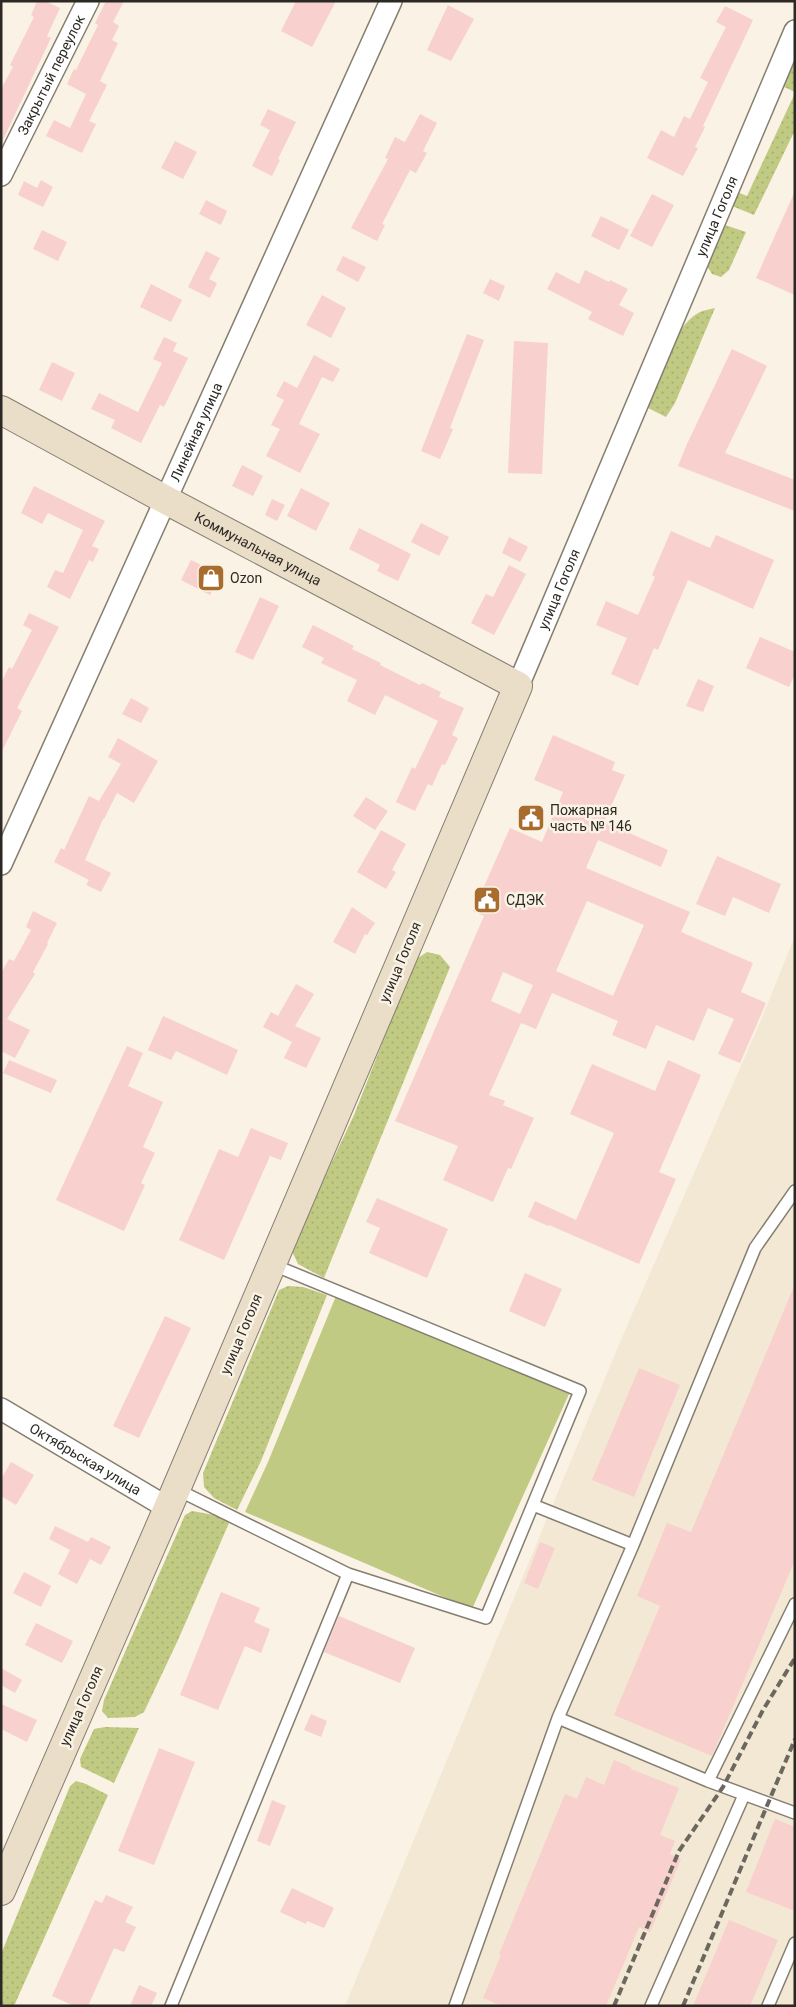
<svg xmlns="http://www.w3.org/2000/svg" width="796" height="2007" viewBox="0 0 796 2007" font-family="Roboto,sans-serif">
	<defs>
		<pattern id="grass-dots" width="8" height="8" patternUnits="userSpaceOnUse" patternTransform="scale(1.25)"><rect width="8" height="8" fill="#c1ca82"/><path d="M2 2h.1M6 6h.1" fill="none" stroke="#a6ae70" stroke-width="1.8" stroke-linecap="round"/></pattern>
	</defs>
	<rect width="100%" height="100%" fill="#faf2e4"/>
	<path fill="#f3e8d3" d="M795 936V2006H345L623 1335 761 1020Z"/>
	<path fill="url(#grass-dots)" d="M795 63V92L782 86Z
		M795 93V130L754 215 732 206 737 192 747 196Z
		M722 224 746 232 729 270 721 277 712 274 705 263Z
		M715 308 675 403 666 417 646 407C657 380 672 326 700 312 704 310 711 309 715 308Z
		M427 952 440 955 450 967 324 1278 298 1264 291 1249 354 1115 415 960Z
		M288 1286 303 1287 327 1295 261 1461 237 1510 214 1498 204 1487 203 1473 279 1290Z
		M192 1511 220 1516 229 1523 178 1640 144 1712 135 1717 108 1718 102 1711 104 1700 185 1515Z
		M105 1727 139 1728 114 1783 81 1767 80 1759 94 1729Z
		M76 1781 86 1784 108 1795 14 2006H1V1954L70 1786Z"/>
	<path fill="#c1ca82" d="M336 1296 569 1394 472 1609 245 1512 268 1462Z"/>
	<path fill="#f8d0cd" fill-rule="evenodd" d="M37 1H45L60 8 47 36 51 38 1 144V89L13 67 10 65 34 17 31 15Z
		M106 1H124L113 22 119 26 112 40 118 43 100 81 107 85 89 121 96 124 82 153 46 136 54 120 70 128 86 94 67 84 74 69 76 70 98 25 95 23Z
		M296 1H336L312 47 281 31Z
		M448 5 474 19 451 61 427 50Z
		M725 6 753 20 703 126 705 127 695 147 698 148 683 176 647 158 661 130 674 137 684 116 690 119 708 82 700 78 726 27 716 22Z
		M268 109 296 122 278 159 280 160 272 176 252 166 270 130 260 125Z
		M420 114 437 123 423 151 427 153 416 173 410 170 382 224 385 225 377 241 351 228 388 159 385 158 395 137 405 142Z
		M175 141 197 152 183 179 161 168Z
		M41 180 53 187 43 207 18 195 24 181 37 188Z
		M795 191V295L756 278Z
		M652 194 674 205 652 247 630 236Z
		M206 200 227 211 221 225 199 214Z
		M601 216 629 230 619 250 591 236Z
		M42 230 67 242 58 261 33 249Z
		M206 251 220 258 209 279 217 283 210 298 188 287Z
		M343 256 366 267 358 282 336 270Z
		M585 270 609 282 610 280 628 289 619 305 634 313 623 336 588 319 592 312 547 289 556 272 579 284Z
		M490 279 505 286 499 301 483 293Z
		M151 284 182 300 171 322 140 307Z
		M322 295 346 308 331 338 306 325Z
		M467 334 484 340 450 428 453 429 440 459 421 451Z
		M164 337 177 343 173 351 188 358 164 407 160 405 141 443 111 428 115 420 91 409 99 393 138 412 162 363 153 359Z
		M514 341 548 343 542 474 508 473Z
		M732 349 767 366 725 453 795 480V511L678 466 687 444Z
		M314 355 340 369 333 382 322 377 299 424 320 434 300 473 266 456 280 429 271 425 284 400 276 396 284 381 297 388Z
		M52 362 75 373 62 401 39 390Z
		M242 465 263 476 253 496 232 486Z
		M34 486 105 521 92 546 99 549 93 562 89 560 70 599 47 587 55 570 63 573 83 530 48 513 42 524 21 513Z
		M301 488 330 503 316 531 287 516Z
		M272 499 285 505 277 521 265 515Z
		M421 523 449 537 439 556 411 542Z
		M359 528 411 554 398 581 377 571 380 565 349 549Z
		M671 531 710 548 716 535 774 560 753 609 688 580 658 650 654 648 638 686 611 674 627 638 596 625 606 601 638 615 655 577 652 575Z
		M509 537 528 547 520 562 502 553Z
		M191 560 221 575 210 595 181 580Z
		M509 565 526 574 494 635 471 623 486 594 493 597Z
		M260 597 279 606 253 660 235 652Z
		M29 613 59 627 17 708 22 711 1 753V683L9 667 12 669 32 630 23 625Z
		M313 625 354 646 352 649 381 663 380 665 420 685 422 683 441 692 439 697 464 708 452 735 458 738 445 765 442 764 432 786 428 784 415 811 396 802 412 767 415 769 438 721 385 695 375 715 347 701 357 680 321 663 324 658 302 647Z
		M760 637 795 652V674L789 687 746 668Z
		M698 679 714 686 703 712 686 706Z
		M131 698 149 708 141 723 122 714Z
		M553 735 615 762 612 770 625 775 604 822 668 850 661 867 598 840 586 868 690 912 681 932 753 963 741 992 766 1003 740 1063 718 1054 734 1019 708 1008 694 1041 656 1025 646 1049 612 1035 618 1021 552 993 536 1029 521 1023 489 1095 505 1101 503 1105 534 1118 511 1169 508 1168 493 1202 443 1180 458 1146 395 1121 484 916 473 911 510 828 542 842 563 792 534 780ZM587 901 644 925 613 996 556 971ZM503 972 533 985 520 1014 491 1001Z
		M118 738 158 761 134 803 117 793 104 819H103L85 860 111 873 101 892 86 885 89 880 54 862 61 848 64 850 89 796 99 801 121 764 108 757Z
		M366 797 388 811 375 830 353 816Z
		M381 830 406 844 392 870 396 872 386 889 357 872Z
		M717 856 781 884 769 913 733 897 725 916 696 904Z
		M352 907 375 923 367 935 365 934 355 954 333 942Z
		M33 911 57 923 47 943 48 944 33 972 35 974 7 1019 30 1030 15 1058 1 1051V973L9 959 14 961 31 930 26 927Z
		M296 984 314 994 295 1026 321 1038 306 1068 284 1058 292 1042 263 1027 271 1012 278 1016Z
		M163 1016 238 1050 227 1075 176 1051 171 1060 148 1050Z
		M127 1046 143 1053 128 1086 163 1102 143 1147 155 1153 141 1183 145 1185 124 1231 56 1200Z
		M9 1060 57 1080 51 1093 3 1073Z
		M668 1060 701 1075 659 1172 676 1179 639 1264 549 1225 548 1226 528 1217 535 1201 576 1220 614 1133 570 1114 592 1064 655 1091Z
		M251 1128 288 1143 281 1160 270 1156 224 1260 179 1240 219 1149 238 1157Z
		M377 1198 448 1229 427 1278 369 1253 380 1228 366 1222Z
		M525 1273 562 1289 545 1327 509 1311Z
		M795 1284V1560L712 1756 614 1715 660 1606 637 1596 667 1523 691 1532Z
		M165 1316 191 1328 139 1438 113 1426Z
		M639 1368 680 1385 634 1497 592 1480Z
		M11 1462 34 1475 16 1505 1 1496V1479Z
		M55 1526 88 1542 91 1537 111 1547 101 1565 90 1559 77 1584 58 1574 70 1550 49 1539Z
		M540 1542 555 1548 538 1589 524 1583Z
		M24 1572 51 1586 41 1607 13 1593Z
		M221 1592 260 1608 254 1622 270 1629 261 1653 245 1646 218 1710 180 1695Z
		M339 1616 415 1648 400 1683 324 1652Z
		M36 1623 73 1641 62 1663 25 1645Z
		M1 1668 22 1680 15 1693 1 1685Z
		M1 1704 37 1720 27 1742 1 1729Z
		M311 1714 327 1721 321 1737 304 1730Z
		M159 1748 195 1762 154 1865 118 1851Z
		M614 1760 631 1767V1769L679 1788 660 1835 675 1841 670 1854 681 1859 650 1932 639 1927 606 2006H502L483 1998 501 1955 499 1954 565 1794 577 1799 586 1777 604 1785Z
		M272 1800 286 1806 270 1846 257 1841Z
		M775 1819 795 1827V1911L746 1892Z
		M292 1888 334 1908 324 1928 307 1921 306 1924 280 1912Z
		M106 1895 133 1907 125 1922 136 1927 124 1952 114 1948 88 2006H74L52 1996 95 1900 102 1903Z
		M729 1920 778 1940 750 2006H693Z
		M139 1985 157 1993 151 2006H130Z"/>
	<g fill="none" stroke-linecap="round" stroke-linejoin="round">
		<g stroke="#857e71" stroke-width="14">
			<path id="lane" d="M271 1264 580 1391 486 1618 348 1574
				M533 1505 633 1545 755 1248 795 1191
				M558 1718 708 1781 795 1813
				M708 1781 795 1604
				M171 2006 348 1574 176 1489
				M455 2006 558 1718 633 1545
				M651 2006 744 1795
				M768 2006 795 1943"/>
		</g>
		<g stroke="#857e71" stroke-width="24">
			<g id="street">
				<path id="s1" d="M1 175 88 1"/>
				<path id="s2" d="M518 686 795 31"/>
				<path id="s3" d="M1 864 391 1"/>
				<path id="s4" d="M1 1409 168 1508"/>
			</g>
		</g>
		<g stroke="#857e71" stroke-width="30">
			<g id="secondary">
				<path id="s5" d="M1 410 166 500 518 686 168 1508 1 1891"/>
			</g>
		</g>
		<use href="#lane" stroke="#fff" stroke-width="11"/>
		<use href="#street" stroke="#fff" stroke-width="21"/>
		<use href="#secondary" stroke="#ebdec8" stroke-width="28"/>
		<path stroke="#6c6860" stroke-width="4" stroke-dasharray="8 4" stroke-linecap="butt" d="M614 2006 679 1851 723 1787 763 1710 795 1658
			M683 2006 795 1739"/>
	</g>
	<defs>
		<g id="shop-square" transform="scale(1.4375)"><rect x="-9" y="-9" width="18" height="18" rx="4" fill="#a76c2e" stroke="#faf2e4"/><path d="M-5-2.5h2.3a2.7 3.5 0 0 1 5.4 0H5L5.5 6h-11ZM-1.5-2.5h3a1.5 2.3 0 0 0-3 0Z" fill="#fff"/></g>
		<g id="civic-square" transform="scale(1.4375)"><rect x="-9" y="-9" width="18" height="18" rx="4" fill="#a76c2e" stroke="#faf2e4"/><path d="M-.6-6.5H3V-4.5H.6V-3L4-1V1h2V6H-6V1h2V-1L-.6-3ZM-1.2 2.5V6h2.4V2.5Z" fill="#fff"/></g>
	</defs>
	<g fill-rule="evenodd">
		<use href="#shop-square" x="211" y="578"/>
		<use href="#civic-square" x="531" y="818"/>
		<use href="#civic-square" x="487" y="900"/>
	</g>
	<g text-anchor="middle" stroke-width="5" stroke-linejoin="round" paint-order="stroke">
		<g font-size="14" fill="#2c2924" stroke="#faf2e4">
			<text dy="5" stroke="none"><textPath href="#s1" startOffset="112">Закрытый переулок</textPath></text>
			<text dy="5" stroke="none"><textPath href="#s2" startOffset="510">улица Гоголя</textPath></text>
			<text dy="5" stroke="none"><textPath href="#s3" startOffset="474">Линейная улица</textPath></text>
			<text dy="5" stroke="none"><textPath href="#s5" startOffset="292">Коммунальная улица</textPath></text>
			<text dy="5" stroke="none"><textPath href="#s2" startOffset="105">улица Гоголя</textPath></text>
			<text transform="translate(400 962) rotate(-67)" y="5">улица Гоголя</text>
			<text transform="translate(241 1334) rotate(-67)" y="5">улица Гоголя</text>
			<text dy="5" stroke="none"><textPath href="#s4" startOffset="98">Октябрьская улица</textPath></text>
			<text transform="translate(81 1706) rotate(-66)" y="5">улица Гоголя</text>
		</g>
		<g font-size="14" fill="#2c2924" stroke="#faf2e4" text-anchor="start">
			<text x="230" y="583">Ozon</text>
			<text x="550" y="815">Пожарная<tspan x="550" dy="16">часть № 146</tspan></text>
			<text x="506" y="905">СДЭК</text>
		</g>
	</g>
	<rect width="796" height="2007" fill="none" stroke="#2c2924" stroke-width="5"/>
</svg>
